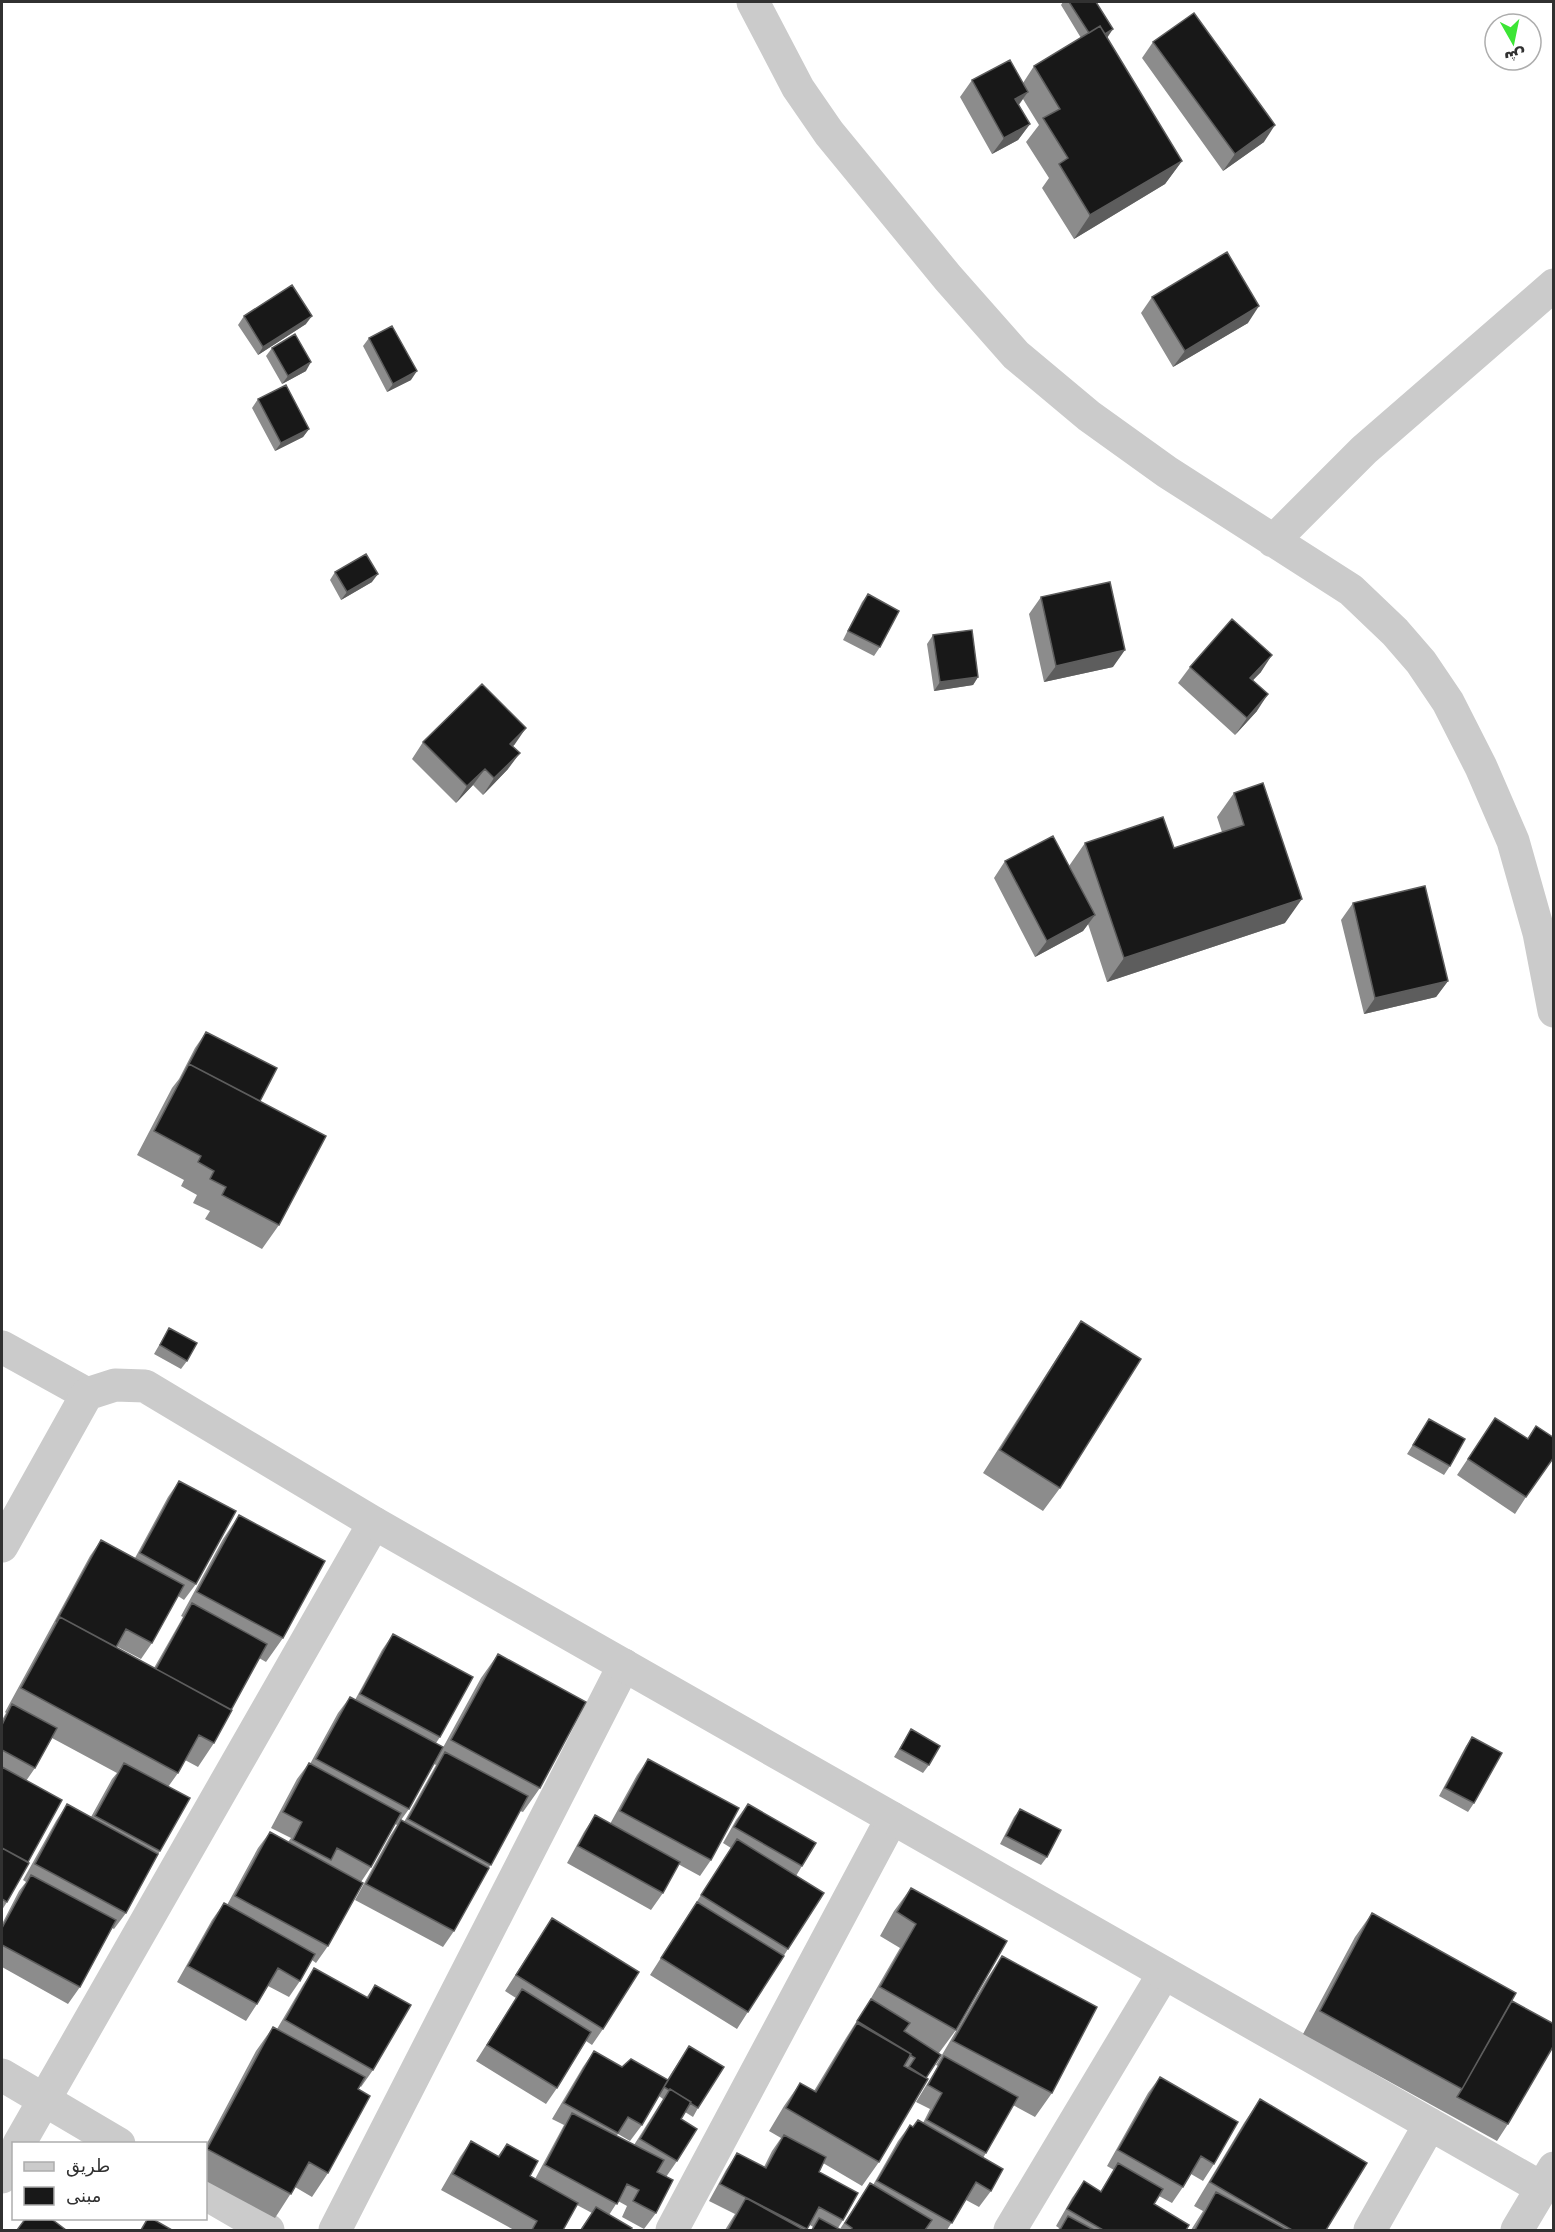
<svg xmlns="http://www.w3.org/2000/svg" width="1555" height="2232" viewBox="0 0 1555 2232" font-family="'DejaVu Sans',Cairo,sans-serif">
	<rect width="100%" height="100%" fill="#fff"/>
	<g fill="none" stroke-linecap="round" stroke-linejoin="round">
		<path stroke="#cbcbcb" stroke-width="33" d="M753 2 798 88 829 133 948 278 1016 355 1089 416 1167 472 1351 590 1395 632 1421 662 1448 702 1481 767 1513 841 1539 933 1554 1011
			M1273 541 1364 450 1554 285
			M2 1347 87 1394
			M2 2075 119 2144
			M19 2144 374 1523
			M2 2177 14 2154
			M1542 2188 1554 2168
			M206 2194 268 2230
			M335 2230 624 1665
			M672 2230 892 1818
			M1010 2230 1164 1973"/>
		<path stroke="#cbcbcb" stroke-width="33" d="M2 1546 87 1394 115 1385 145 1386 374 1523 1542 2188 1517 2230
			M1370 2230 1430 2124"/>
	</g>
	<path fill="#8c8c8c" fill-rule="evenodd" d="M1063 2H1096L1107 38 1182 161 1165 184 1074 239 1042 188 1049 178 1026 142 1039 125 1023 99 1019 105 1030 124 1018 140 992 154 960 97 972 80 1023 83 1034 66 1081 38 1061 5Z
		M1153 42 1264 142 1223 171 1142 58Z
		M1152 297 1248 323 1173 367 1141 313Z
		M244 316 306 324 258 355 238 325Z
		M369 338 411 380 387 392 363 346Z
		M272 348 306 371 282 384 266 356Z
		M258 399 309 429 303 437 275 451 252 408Z
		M335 572 372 582 341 600 330 580Z
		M868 594 880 647 874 656 843 640 862 602Z
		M1041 597 1113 667 1044 682 1029 614Z
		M933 635 978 677 973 685 934 691 927 644Z
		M1190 667 1261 672 1252 680 1257 711 1235 735 1178 683Z
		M423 742 515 744 513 746 508 769 483 795 473 785 456 803 412 759Z
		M1234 793 1285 923 1107 982 1088 924 1083 931 1035 957 994 878 1005 861 1069 866 1085 843 1174 848 1222 832 1217 817Z
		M1353 903 1448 981 1436 997 1364 1014 1341 920Z
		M206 1032 260 1101 279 1225 262 1249 205 1219 210 1211 193 1203 197 1195 181 1186 184 1180 137 1155 172 1088 179 1079 195 1048Z
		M1081 1321 1060 1488 1043 1511 983 1473 1065 1345Z
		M169 1328 187 1361 181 1369 154 1354Z
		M1495 1418 1527 1439 1536 1426 1526 1497 1515 1514 1457 1475Z
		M1429 1419 1450 1466 1444 1475 1407 1454Z
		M179 1481 196 1584 184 1600 178 1596 152 1643 141 1659 116 1646V1647L154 1668 183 1617 181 1616 223 1539 239 1515 283 1638 266 1662 259 1658 231 1710 214 1743 198 1767 185 1760 178 1773 168 1787 160 1851 126 1913 114 1929 112 1928 80 1987 68 2004 2 1967V1924L19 1891 26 1882 23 1880 56 1821 67 1804 91 1817 112 1779 117 1773 52 1738 35 1768 26 1781 7 1902 2 1910V1720L6 1713 5 1712 90 1556 101 1540 135 1558 168 1497Z
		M393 1634 440 1737 436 1743 409 1809 401 1820 404 1822 436 1765 434 1764 481 1678 498 1654 540 1788 523 1812 520 1811 454 1931 443 1947 355 1900 390 1836 397 1825 395 1824 371 1867 361 1882 328 1946 316 1963 312 1960 300 1981 289 1997 268 1986 257 2004 246 2021 177 1982 212 1920 224 1903 227 1905 258 1848 270 1832 288 1842 291 1838 271 1828 297 1779 309 1763 310 1764 338 1713 350 1697 355 1700 382 1650Z
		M911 1729 929 1765 923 1773 894 1757Z
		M1472 1737 1474 1803 1468 1812 1439 1796 1466 1746Z
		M648 1759 711 1860 700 1876 678 1864 663 1893 651 1910 567 1863 584 1832 595 1815 610 1824 637 1775Z
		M748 1804 802 1866 796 1876 788 1949 737 2029 650 1975 731 1848 723 1843 736 1820Z
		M1020 1809 1047 1857 1041 1865 1000 1844 1014 1817Z
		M911 1888 956 2030 939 2053 879 2162 862 2186 823 2163 819 2172 843 2220 838 2228 840 2229 870 2183 873 2185 898 2141 910 2125 913 2127 918 2120 923 2123 930 2109 916 2102 938 2066 936 2065 986 1980 1002 1956 1052 2093 1035 2117 1013 2105 983 2158 991 2191 979 2207 966 2200 947 2230H811L813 2227 810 2225 807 2230H725L735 2214 709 2201 726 2170 737 2153 764 2167 772 2151 781 2138 769 2131 784 2106 800 2083 814 2091 846 2038 867 2005 900 1948 880 1936 894 1911Z
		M1372 1913 1508 2124 1497 2141 1303 2034 1355 1937Z
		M552 1918 603 2029 592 2045 586 2041 557 2088 546 2104 476 2061 516 1998 505 1991Z
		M314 1968 366 1998 375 1985 373 2070 361 2087 360 2086 328 2173 312 2197 295 2187 275 2218 206 2181V2145L256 2051 273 2027 277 2029 303 1985Z
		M689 2046 698 2108 693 2117 685 2112 681 2119 677 2161 666 2177 656 2213 644 2229 622 2217 627 2206 618 2201 609 2215 631 2230H580L592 2213 577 2205 563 2230H514L441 2190 460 2157 471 2141 498 2156 507 2144 530 2176 535 2179 564 2125 552 2119 583 2067 594 2051 622 2067 667 2080ZM659 2096 663 2099 634 2145 616 2136 618 2134 630 2141 642 2125Z
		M1160 2077 1214 2164 1203 2181 1191 2174 1183 2187 1172 2203 1159 2196 1154 2204 1186 2230H1058L1059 2228 1056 2226 1072 2198 1084 2181 1100 2192 1114 2170 1107 2166 1148 2093Z
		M1260 2099 1326 2230H1191L1203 2211 1194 2206 1244 2123Z"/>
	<path fill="#5d5d5d" d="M1113 29 1107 38 1094 41Z
		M1028 92 1016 108 1015 99Z
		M1030 124 1018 140 992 154 1004 138Z
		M1275 125 1264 142 1223 171 1235 154Z
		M1182 161 1165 184 1074 239 1090 215Z
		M1259 306 1248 323 1173 367 1185 351Z
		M312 316 306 324 258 355 263 347Z
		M311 362 306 371 282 384 288 376Z
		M417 371 411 380 387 392 393 384Z
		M309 429 303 437 275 451 281 443Z
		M378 574 372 582 341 600 347 592Z
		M1125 650 1113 667 1044 682 1056 666Z
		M1272 655 1261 672 1239 695 1250 678Z
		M978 677 973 685 934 691 940 682Z
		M1268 694 1257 711 1235 735 1247 718Z
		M526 728 515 744 499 760 510 744Z
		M520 753 508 769 483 795 494 778Z
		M485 769 473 785 456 803 467 786Z
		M1302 899 1285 923 1107 982 1124 958Z
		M1095 915 1083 931 1035 957 1047 941Z
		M1448 981 1436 997 1364 1014 1375 998Z"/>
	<path fill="#181818" stroke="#5d5d5d" stroke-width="1.5" d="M1069 2H1096L1113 29 1105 34 1100 26 1089 33Z
		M1194 13 1275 125 1235 154 1153 42Z
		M1100 26 1182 161 1090 215 1059 164 1068 158 1043 118 1060 109 1034 66Z
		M1010 60 1028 92 1015 99 1030 124 1004 138 972 80Z
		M1227 252 1259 306 1185 351 1152 297Z
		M292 285 312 316 263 347 244 316Z
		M392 326 417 371 393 384 369 338Z
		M295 334 311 362 288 376 272 348Z
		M286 385 309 429 281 443 258 399Z
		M366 554 378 574 347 592 335 572Z
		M1110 582 1125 650 1056 666 1041 597Z
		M868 594 899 611 880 647 848 631Z
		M1232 619 1272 655 1250 678 1268 694 1247 718 1190 667Z
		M972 630 978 677 940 682 933 635Z
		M482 684 526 728 510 744 520 753 494 778 485 769 467 786 423 742Z
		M1263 783 1302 899 1124 958 1085 843 1163 817 1174 848 1244 825 1234 793Z
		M1053 836 1095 915 1047 941 1005 861Z
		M1425 886 1448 981 1375 998 1353 903Z
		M206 1032 277 1068 260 1101 189 1064Z
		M189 1064 326 1136 279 1225 222 1195 226 1187 210 1179 214 1171 198 1162 201 1156 154 1131Z
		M1081 1321 1141 1359 1060 1488 1000 1450Z
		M169 1328 197 1343 187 1361 160 1345Z
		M1495 1418 1528 1439 1536 1426 1554 1438V1457L1526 1497 1468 1459Z
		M1429 1419 1465 1439 1450 1466 1413 1445Z
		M179 1481 236 1511 196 1584 140 1553Z
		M239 1515 325 1561 283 1638 197 1592Z
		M101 1540 184 1585 152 1643 126 1629 116 1647 60 1617 56 1622Z
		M192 1603 267 1644 231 1710 156 1669Z
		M60 1617 232 1710 214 1743 199 1735 178 1773 21 1688Z
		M393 1634 473 1677 440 1737 360 1694Z
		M498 1654 586 1702 540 1788 451 1740Z
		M350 1697 443 1747 409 1809 316 1759Z
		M12 1704 57 1728 35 1768 2 1750V1725Z
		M911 1729 940 1746 929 1765 900 1749Z
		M1472 1737 1502 1753 1474 1803 1445 1788Z
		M445 1752 528 1796 491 1865 408 1819Z
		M648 1759 739 1808 711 1860 620 1811Z
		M124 1763 190 1798 160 1851 95 1816Z
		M309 1763 401 1813 371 1867 337 1848 331 1860 293 1840 302 1822 283 1812Z
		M2 1767 62 1800 28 1862 2 1848Z
		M67 1804 158 1854 126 1913 35 1864Z
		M748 1804 816 1843 802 1866 734 1827Z
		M1020 1809 1061 1830 1047 1857 1006 1836Z
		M595 1815 680 1862 663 1893 578 1846Z
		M401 1820 489 1868 454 1931 366 1884Z
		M270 1832 363 1883 328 1946 235 1896Z
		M737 1839 824 1893 788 1949 701 1895Z
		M2 1848 29 1863 7 1902 2 1899Z
		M31 1875 116 1920 80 1987 2 1945V1928Z
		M911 1888 1007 1941 956 2030 880 1987 916 1924 897 1912Z
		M697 1902 784 1956 748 2012 661 1958Z
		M224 1903 315 1954 300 1981 278 1968 257 2004 188 1966Z
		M1372 1913 1516 1993 1462 2089 1320 2011Z
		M552 1918 639 1972 603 2029 516 1975Z
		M1002 1956 1097 2007 1052 2093 953 2041Z
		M314 1968 368 1998 375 1985 411 2005 373 2070 285 2020Z
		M522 1989 591 2032 557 2088 487 2045Z
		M871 1999 910 2023 904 2031 941 2055 926 2078 909 2067 915 2058 910 2055 911 2054 857 2021Z
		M1512 2001 1554 2024V2045L1508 2124 1457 2097 1462 2089Z
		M857 2023 911 2054 904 2066 928 2079 879 2162 786 2108 800 2083 816 2092Z
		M273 2027 365 2077 358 2089 370 2096 328 2173 309 2162 291 2194 207 2149Z
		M689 2046 724 2067 698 2108 690 2103 691 2102 670 2089 669 2090 664 2087Z
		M594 2051 622 2067 631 2059 668 2080 642 2125 628 2117 618 2133 564 2103Z
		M944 2056 1018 2097 986 2153 927 2120 942 2093 928 2085Z
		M1160 2077 1238 2122 1214 2164 1201 2156 1183 2187 1118 2150Z
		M670 2089 691 2102 681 2119 697 2129 677 2161 640 2139Z
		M1260 2099 1367 2163 1326 2230H1292L1210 2182Z
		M572 2113 664 2160 657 2172 673 2180 656 2213 633 2201 639 2190 627 2184 617 2204 545 2165Z
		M918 2120 1003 2169 991 2191 976 2182 952 2223 877 2181 910 2125 913 2127Z
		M784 2135 826 2157 819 2172 858 2193 843 2220 819 2207 807 2229 720 2184 737 2153 766 2168Z
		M471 2141 499 2157 507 2144 538 2161 530 2176 578 2203 563 2230H532L537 2221 453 2174Z
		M1118 2163 1163 2189 1154 2204 1189 2225 1186 2230H1103L1067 2209 1084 2181 1101 2192Z
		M870 2183 932 2220 925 2230H851L852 2228 845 2223Z
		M1216 2192 1287 2230H1195Z
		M746 2198 804 2230H728Z
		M596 2207 632 2228 631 2230H581Z
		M1068 2216 1094 2230H1060Z
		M26 2218H50L66 2230H17Z
		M148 2218H151L172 2230H141Z
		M819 2218 841 2230H812Z"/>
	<rect width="1555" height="2232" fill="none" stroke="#313131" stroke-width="6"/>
	<rect x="12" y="2142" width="195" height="78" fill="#ffffff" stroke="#adadad" stroke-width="1.5"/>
	<rect x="24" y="2162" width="30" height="9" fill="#cbcbcb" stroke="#adadad" stroke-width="1.5"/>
	<text x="66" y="2172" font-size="18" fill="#313131">طريق</text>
	<rect x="24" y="2187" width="30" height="18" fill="#181818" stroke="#adadad" stroke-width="1.5"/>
	<text x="66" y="2202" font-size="18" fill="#313131">مبنى</text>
	<g transform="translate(1513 42) rotate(171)"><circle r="28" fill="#ffffff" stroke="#adadad" stroke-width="1.5"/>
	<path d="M0-4.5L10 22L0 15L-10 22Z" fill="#3ce535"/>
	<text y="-9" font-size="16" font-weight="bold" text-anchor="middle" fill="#313131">ش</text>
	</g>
</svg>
